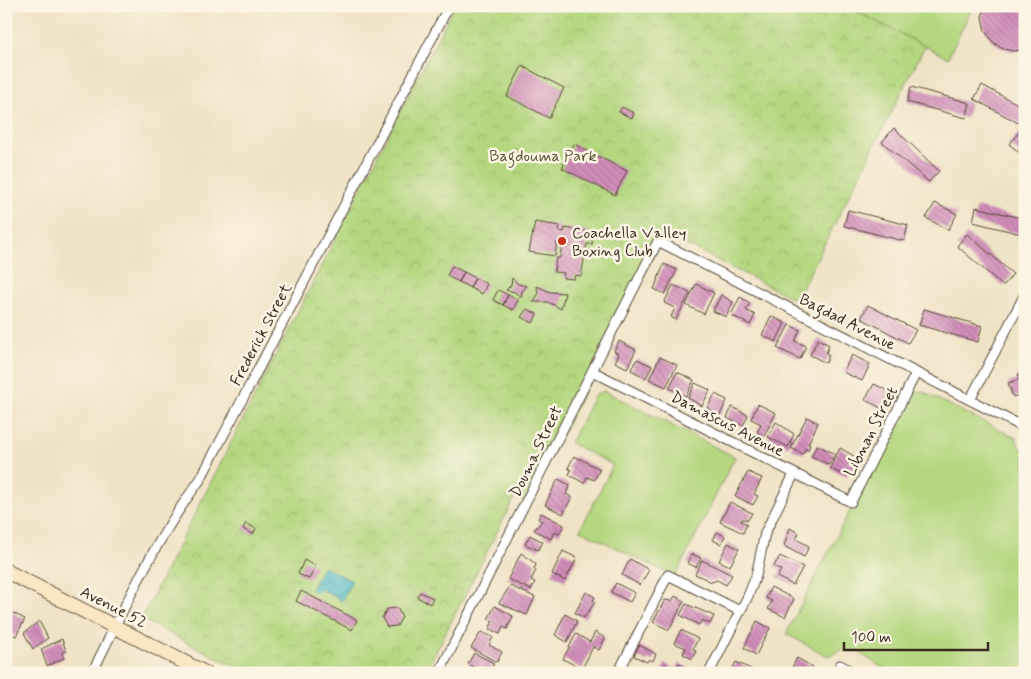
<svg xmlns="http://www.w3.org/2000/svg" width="1031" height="679" viewBox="0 0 1031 679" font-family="Mynerve,sans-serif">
	<defs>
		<pattern id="park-crowns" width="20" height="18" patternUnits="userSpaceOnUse" patternTransform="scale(1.25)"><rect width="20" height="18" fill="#b4d77f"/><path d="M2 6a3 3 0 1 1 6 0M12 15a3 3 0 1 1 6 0" fill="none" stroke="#9cb96d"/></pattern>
		<pattern id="water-waves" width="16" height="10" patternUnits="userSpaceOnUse" patternTransform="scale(1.25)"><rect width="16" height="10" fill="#4ab9c3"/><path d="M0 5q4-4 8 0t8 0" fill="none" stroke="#3f979e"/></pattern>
		<pattern id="building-back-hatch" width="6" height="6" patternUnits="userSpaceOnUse" patternTransform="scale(1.25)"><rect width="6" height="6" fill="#d28eba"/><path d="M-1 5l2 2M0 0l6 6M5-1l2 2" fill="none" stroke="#ac7497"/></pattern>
	</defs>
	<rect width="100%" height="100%" fill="#fcf5e5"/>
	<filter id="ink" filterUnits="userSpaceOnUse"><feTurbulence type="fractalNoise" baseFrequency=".02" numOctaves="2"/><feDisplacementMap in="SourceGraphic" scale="10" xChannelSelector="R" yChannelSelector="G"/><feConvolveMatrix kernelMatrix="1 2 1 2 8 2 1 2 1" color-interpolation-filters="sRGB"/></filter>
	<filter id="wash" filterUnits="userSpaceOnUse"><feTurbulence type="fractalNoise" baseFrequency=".0096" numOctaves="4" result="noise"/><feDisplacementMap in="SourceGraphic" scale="20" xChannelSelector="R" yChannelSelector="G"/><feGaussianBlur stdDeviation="1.12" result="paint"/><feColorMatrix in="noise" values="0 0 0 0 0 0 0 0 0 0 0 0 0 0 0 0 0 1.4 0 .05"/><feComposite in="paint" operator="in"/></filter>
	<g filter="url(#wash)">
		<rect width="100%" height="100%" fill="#efe3c5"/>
		<path fill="#b4d77f" stroke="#78804e" d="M846 6H973L948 58Z
			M604 391 735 457 675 577 580 530 613 465 570 443 595 395Z
			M921 391 1016 438 1019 447 1025 450V673H890L857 651 842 650 828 656 786 634 910 394Z"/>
		<path fill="url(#park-crowns)" stroke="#78804e" d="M454 6H846L925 46 796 300 665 234 527 502 515 497 425 673H247L141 619Z"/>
		<path fill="url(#water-waves)" stroke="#427270" d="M323 566 352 581 342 601 319 588 316 592 311 589Z"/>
		<g id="blocks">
			<path fill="url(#building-back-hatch)" d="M985 6H1025V50L1012 51 1001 48 992 41 985 31 982 17Z
				M522 66 564 88 549 118 507 96Z
				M982 85 1025 108V116L1020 124 974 99Z
				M911 87 970 103 966 118 907 102Z
				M622 107 634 113 632 118 619 112Z
				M894 128 939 171 929 182 882 142Z
				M1019 132 1025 136V157L1009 144Z
				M574 144 627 171 615 195 562 168Z
				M935 203 957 214 948 230 926 218Z
				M976 207 1025 219V235L973 222Z
				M848 210 908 225 904 241 844 226Z
				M535 222 560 226 559 231 564 232 565 228 590 232 589 235H593L592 244H587L581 276 575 275 574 279 563 278 564 273 554 272 556 258H560L562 243 557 242 555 256 529 252Z
				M967 234 1013 274 1003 286 957 246Z
				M664 264 677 270 665 294 654 289Z
				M452 266 464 272 459 282 447 276Z
				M464 272 475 278 470 288 475 278 487 284 482 294 459 282Z
				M512 278 518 284 527 286 522 291 521 298 515 292 506 290 511 285Z
				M696 284 714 293 704 314 686 305Z
				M673 285 690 293 676 320 671 317 675 308 664 303Z
				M537 286 550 292 565 293 561 309 548 302H533L538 295Z
				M498 290 508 295 503 305 508 295 518 300 513 310 493 300Z
				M721 295 733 302 726 317 713 311Z
				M740 297 750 303 746 310 755 315 750 325 731 315Z
				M868 305 916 330 908 343 861 318Z
				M527 309 537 314 533 323 521 317Z
				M924 309 982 326 978 342 919 325Z
				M771 316 785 323 776 342 762 335Z
				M789 325 800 330 795 341 806 346 800 359 777 348Z
				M818 339 829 345 826 353 829 355 826 363 810 355Z
				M619 341 636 350 627 368 615 362 619 354 614 351Z
				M852 355 870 364 862 381 843 372Z
				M660 357 677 365 666 387 649 379Z
				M637 359 652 366 646 378 631 370Z
				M677 372 694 380 686 396 669 388Z
				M1025 372V393L1013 397 1008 383 1020 379 1018 374Z
				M695 383 710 390 702 406 688 398Z
				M874 384 890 392 881 408 865 400Z
				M715 394 727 400 720 415 707 408Z
				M758 404 776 413 764 436 757 432 761 424 751 419Z
				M732 407 748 415 743 426 727 418Z
				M807 417 818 423 808 444 810 445 808 450 805 449 803 454 791 448Z
				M776 422 794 434 788 447 768 437Z
				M817 445 835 454 829 465 811 456Z
				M840 448 856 457 854 461 860 464 854 475 849 473 847 477 830 468Z
				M574 456 600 469 594 480 587 477 584 483 569 475 571 470 568 468Z
				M748 472 762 478 754 494 758 496 753 505 735 496Z
				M558 479 570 485 566 494 572 497 563 514 545 505Z
				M730 502 752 513 748 520 742 519 741 521 747 524 743 533 720 522Z
				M541 513 564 525 559 534 554 532 551 539 534 530 542 521 538 519Z
				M246 523 256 529 253 534 243 529Z
				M790 528 799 533 796 539 809 546 804 557 784 546Z
				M717 532 725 536 721 544 713 540Z
				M530 535 543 542 538 550 525 544Z
				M728 543 739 549 730 566 719 561Z
				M563 551 577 558 565 581 552 574Z
				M521 553 536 564 534 569 536 570 531 580 535 582 531 590 508 579Z
				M692 554 701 558 696 567 687 563Z
				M780 556 803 567 793 585 777 577 781 570 774 566Z
				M630 559 649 570 640 585 622 575Z
				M304 560 316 566 309 579 298 574Z
				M702 560 732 575 726 585 717 580 712 582 695 574Z
				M616 583 635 593 630 602 611 592Z
				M510 586 535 597 527 615 499 603Z
				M771 587 794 599 785 617 768 609 772 601 766 598Z
				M301 591 357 620 352 630 296 601Z
				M420 592 433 598 430 604 417 597Z
				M586 592 595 597 593 601 595 602 584 618 575 613Z
				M675 596 684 601 669 630 653 622 665 600 672 601Z
				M686 604 714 616 710 624 702 620 699 625 680 615Z
				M495 606 513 616 507 629 503 627 500 634 489 629 493 621 488 619Z
				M397 608 402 617 397 626 387 627 382 618 387 609Z
				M9 611 25 619 16 636 6 631V615Z
				M565 614 577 621 567 642 555 635Z
				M39 621 48 638 33 649 24 633Z
				M757 621 770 628 756 655 744 648Z
				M681 630 698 639 693 649 696 651 692 659 683 654 686 648 674 643Z
				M481 632 493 637 489 645 502 652 497 662 471 648Z
				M595 632 605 638 599 650 593 647 582 669 563 659 576 634 590 642Z
				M62 639 66 651 62 653 64 658 47 666 41 649Z
				M639 645 656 654 653 661 649 659 647 662 634 656Z
				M474 653 494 663 489 673H477L479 670 468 664Z
				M797 658 813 667 810 673 805 671 804 673H789Z
				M736 662 753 670 752 673H730Z
				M679 663 688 668 685 673H661L665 664 675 669Z"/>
		</g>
	</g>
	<g filter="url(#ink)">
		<use href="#blocks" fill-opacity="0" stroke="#564637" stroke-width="1"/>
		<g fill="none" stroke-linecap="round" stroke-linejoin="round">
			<g stroke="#564637" stroke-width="11">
				<path id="minor" d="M592 371 851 502 916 373
					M970 400 1025 294
					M6 661V672
					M92 673C125 606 155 540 200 480L449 6
					M439 673 658 241 1025 428
					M618 673 668 575 740 611
					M709 673 748 596 756 576 765 533 794 474
					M836 673 840 665 854 673"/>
			</g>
			<g stroke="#564637" stroke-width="16">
				<path id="secondary" d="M6 571 205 673"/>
			</g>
			<use href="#minor" stroke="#fff" stroke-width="9"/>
			<use href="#secondary" stroke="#fbe6c4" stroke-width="14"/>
		</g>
	</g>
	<circle fill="#c8321e" stroke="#fcf5e5" stroke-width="2" cx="562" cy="241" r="5"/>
	<g text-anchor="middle" stroke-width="5" stroke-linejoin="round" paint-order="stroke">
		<g font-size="16" fill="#595536" stroke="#fcf5e5">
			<text x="543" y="161">Bagdouma Park</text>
		</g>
		<g font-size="16" fill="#3b2a1e" stroke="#fcf5e5" text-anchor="start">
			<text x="572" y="238">Coachella Valley<tspan x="572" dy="18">Boxing Club</tspan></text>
		</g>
		<g font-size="16" fill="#3b2a1e" stroke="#fcf5e5">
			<text transform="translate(848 321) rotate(27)" y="6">Bagdad Avenue</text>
			<text transform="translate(260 334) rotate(-62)" y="6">Frederick Street</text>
			<text transform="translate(728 423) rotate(27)" y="6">Damascus Avenue</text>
			<text transform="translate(870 431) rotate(-63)" y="6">Libnan Street</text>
			<text transform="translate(535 451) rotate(-64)" y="6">Douma Street</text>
			<text transform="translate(114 606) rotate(27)" y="6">Avenue 52</text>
		</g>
	</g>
	<rect width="1031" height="679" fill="none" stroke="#fcf5e5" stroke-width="25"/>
	<path d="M844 642v8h144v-8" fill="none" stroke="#3b2a1e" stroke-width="2.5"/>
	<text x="851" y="642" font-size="15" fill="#3b2a1e" stroke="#fcf5e5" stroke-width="4" paint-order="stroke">100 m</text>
</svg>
